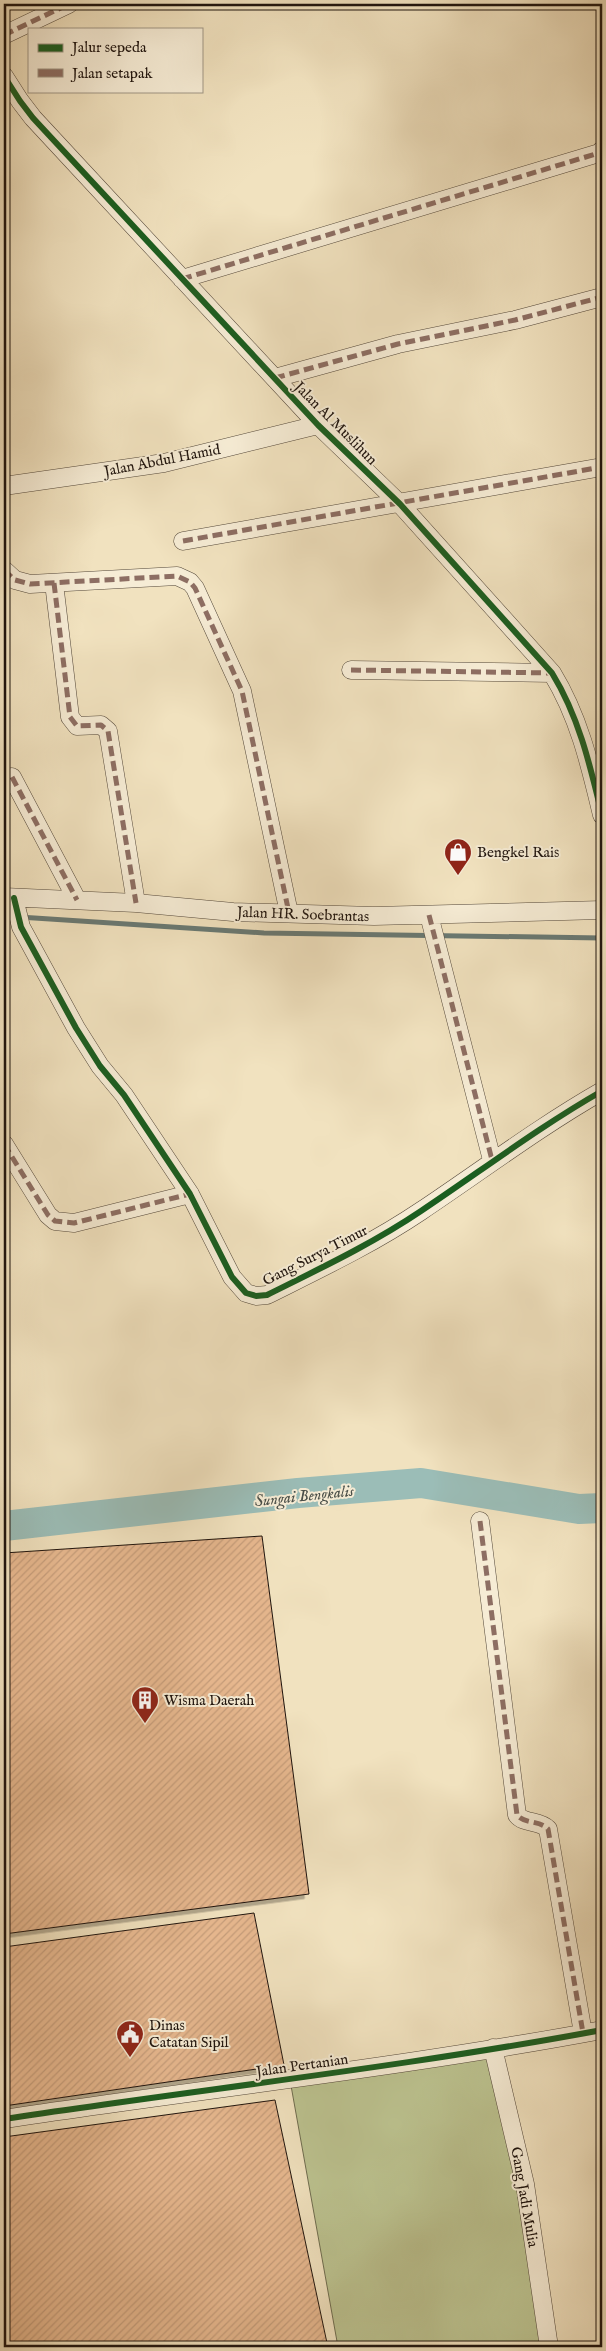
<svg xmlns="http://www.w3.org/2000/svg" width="606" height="2351" viewBox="0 0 606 2351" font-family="'IM FELL English',serif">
	<defs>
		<pattern id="building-hatch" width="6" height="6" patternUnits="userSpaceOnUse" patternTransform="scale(1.25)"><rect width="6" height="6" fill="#e6b78e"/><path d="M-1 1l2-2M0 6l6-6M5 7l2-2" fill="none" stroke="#c59c79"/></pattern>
		<filter id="shadow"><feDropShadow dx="-4.5" dy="4.5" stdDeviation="0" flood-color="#0004"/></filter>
	</defs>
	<rect width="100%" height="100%" fill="#f1e2bf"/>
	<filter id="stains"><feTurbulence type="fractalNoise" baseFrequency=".004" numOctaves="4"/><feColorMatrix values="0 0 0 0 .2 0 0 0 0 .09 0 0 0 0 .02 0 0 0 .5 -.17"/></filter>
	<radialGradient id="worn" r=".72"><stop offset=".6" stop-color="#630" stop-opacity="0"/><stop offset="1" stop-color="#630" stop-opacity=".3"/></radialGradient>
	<path fill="#bcc390" stroke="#6e6c4f" d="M486 2043 516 2179 546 2347H338L290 2080Z"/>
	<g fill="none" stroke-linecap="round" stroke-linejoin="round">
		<path stroke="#697973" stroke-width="5" d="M4 916 264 933 602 938"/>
		<path stroke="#9bbdb7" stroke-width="30" d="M4 1526 298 1493 421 1483 579 1509 602 1508"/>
	</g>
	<path fill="url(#building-hatch)" stroke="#1f140e" filter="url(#shadow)" d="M262 1536 309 1894 4 1934V1553Z
		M254 1913 284 2065 4 2106V1947Z
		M275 2100 327 2343 293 2347H4V2137Z"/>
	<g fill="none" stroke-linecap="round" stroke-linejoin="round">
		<g stroke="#54483a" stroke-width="19">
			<path id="minor" d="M4 35 69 4
				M4 76 20 101 33 118 318 425 400 504 552 673C579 717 590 765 602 815
				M182 279 599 153 602 150
				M275 378 398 344 515 320 602 297
				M4 486 164 463 318 425
				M183 541 602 467
				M4 570 15 580 30 584 177 576 190 582 195 588 242 691 289 913
				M54 583 70 717 77 726 101 725 108 731 136 903
				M351 670 552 673
				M12 777 77 900
				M4 897 136 903 233 912 374 916 602 910
				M14 898 21 927 76 1028 100 1066 124 1095 190 1194 232 1277 246 1293 256 1296 267 1295C319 1269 372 1244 421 1211 481 1171 539 1127 602 1091
				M429 915 492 1160
				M4 1144 48 1215 55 1221 74 1223 190 1194
				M480 1521 517 1815C524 1824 539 1820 548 1829L583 2033
				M493 2048 525 2184 549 2347
				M4 2119C203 2089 404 2067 602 2030"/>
		</g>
		<use href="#minor" stroke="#f6ecd5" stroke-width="18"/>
		<path stroke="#8d6e63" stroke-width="5" stroke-dasharray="10 5" stroke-linecap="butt" d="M4 35 69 4
			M182 279 599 153 602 150
			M275 378 398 344 515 320 602 297
			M183 541 602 467
			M4 570 15 580 30 584 177 576 190 582 195 588 242 691 289 913
			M54 583 70 717 77 726 101 725 108 731 136 903
			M351 670 552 673
			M12 777 77 900
			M429 915 492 1160
			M4 1144 48 1215 55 1221 74 1223 190 1194
			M480 1521 517 1815C524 1824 539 1820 548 1829L583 2033"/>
		<g stroke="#f6ecd5" stroke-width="9">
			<path id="cycleway" d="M4 76 20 101 33 118 318 425 400 504 552 673C579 717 590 765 602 815
				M14 898 21 927 76 1028 100 1066 124 1095 190 1194 232 1277 246 1293 256 1296 267 1295C319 1269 372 1244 421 1211 481 1171 539 1127 602 1091
				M4 2119C203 2089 404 2067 602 2030"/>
		</g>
		<use href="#cycleway" stroke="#1b5e20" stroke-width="6"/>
	</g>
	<defs>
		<g id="shop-pin" transform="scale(1.4375)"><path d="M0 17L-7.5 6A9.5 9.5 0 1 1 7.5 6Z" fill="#8f2418" stroke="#f6ecd5"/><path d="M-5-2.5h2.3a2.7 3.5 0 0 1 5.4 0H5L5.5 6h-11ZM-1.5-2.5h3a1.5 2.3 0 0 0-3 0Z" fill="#fff"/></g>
		<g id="building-pin" transform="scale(1.4375)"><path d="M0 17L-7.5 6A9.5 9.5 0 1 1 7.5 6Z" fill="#8f2418" stroke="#f6ecd5"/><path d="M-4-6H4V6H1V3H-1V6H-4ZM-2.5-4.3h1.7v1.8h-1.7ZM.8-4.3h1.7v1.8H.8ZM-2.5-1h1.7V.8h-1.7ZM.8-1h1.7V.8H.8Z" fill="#fff"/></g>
		<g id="civic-pin" transform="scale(1.4375)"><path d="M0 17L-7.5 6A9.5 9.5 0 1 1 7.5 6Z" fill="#8f2418" stroke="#f6ecd5"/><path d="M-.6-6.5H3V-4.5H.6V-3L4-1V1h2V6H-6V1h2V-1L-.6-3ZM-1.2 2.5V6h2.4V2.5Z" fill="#fff"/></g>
	</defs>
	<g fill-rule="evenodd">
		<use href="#shop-pin" x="458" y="852"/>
		<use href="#building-pin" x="145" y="1700"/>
		<use href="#civic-pin" x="130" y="2034"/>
	</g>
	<g text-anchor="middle" stroke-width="4" stroke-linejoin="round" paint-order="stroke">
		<g font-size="15" fill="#1f140e" stroke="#f6ecd5">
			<text transform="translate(336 423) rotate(45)" y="5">Jalan Al Muslihun</text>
			<text transform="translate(162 460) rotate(-11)" y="5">Jalan Abdul Hamid</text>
			<text transform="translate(303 914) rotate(2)" y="5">Jalan HR. Soebrantas</text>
			<text transform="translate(315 1255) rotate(-27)" y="5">Gang Surya Timur</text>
			<text transform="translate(302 2065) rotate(-8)" y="5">Jalan Pertanian</text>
			<text transform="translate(525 2197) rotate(80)" y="5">Gang Jadi Mulia</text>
		</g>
		<g font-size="15" fill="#1f140e" stroke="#f6ecd5" text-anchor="start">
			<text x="477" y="857">Bengkel Rais</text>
			<text x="164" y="1705">Wisma Daerah</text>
			<text x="149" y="2030">Dinas<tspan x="149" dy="17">Catatan Sipil</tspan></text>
		</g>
		<g font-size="16" font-style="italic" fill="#4a4f49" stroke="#f6ecd5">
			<text transform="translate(304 1495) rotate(-6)" y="6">Sungai Bengkalis</text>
		</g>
	</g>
	<rect width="606" height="2351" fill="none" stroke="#f1e2bf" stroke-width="20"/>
	<rect x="5" y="5" width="596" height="2341" fill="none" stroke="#1f140e" stroke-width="2.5"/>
	<rect x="10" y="10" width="586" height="2331" fill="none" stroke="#1f140e"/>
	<rect x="28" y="28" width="175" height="65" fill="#f6ecd5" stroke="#a09685"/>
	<rect x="38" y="44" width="25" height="8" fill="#1b5e20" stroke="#a09685"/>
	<text x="72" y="52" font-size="15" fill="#1f140e">Jalur sepeda</text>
	<rect x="38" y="69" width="25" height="8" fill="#8d6e63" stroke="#a09685"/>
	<text x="72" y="78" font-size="15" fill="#1f140e">Jalan setapak</text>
	<rect width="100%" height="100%" filter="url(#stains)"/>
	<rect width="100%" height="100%" fill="url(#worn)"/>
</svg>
